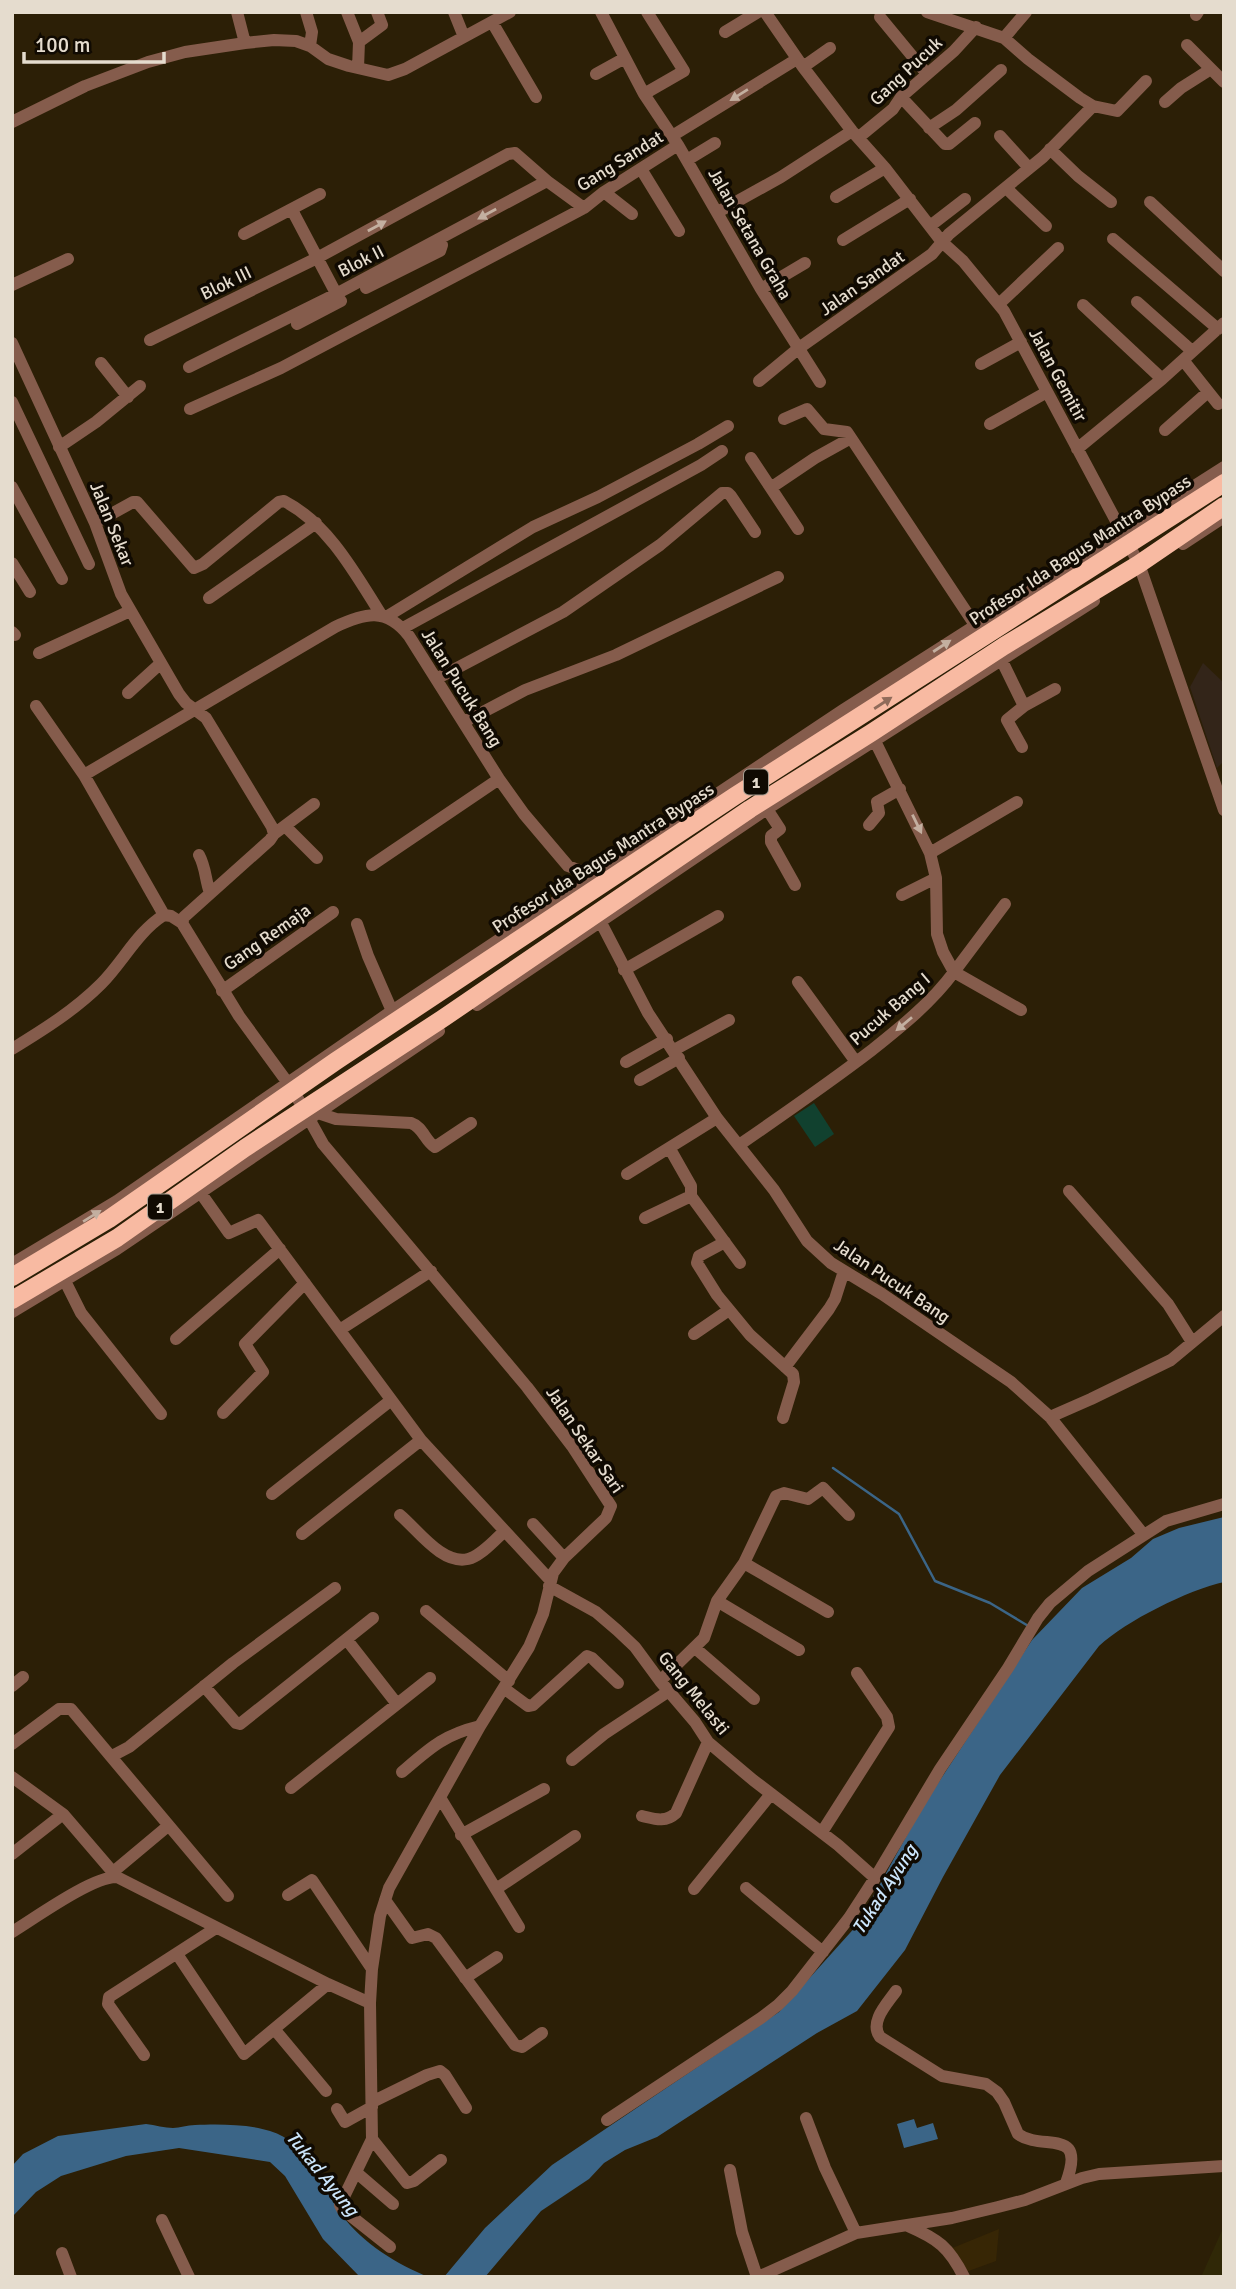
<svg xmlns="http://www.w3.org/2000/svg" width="1236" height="2289" viewBox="0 0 1236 2289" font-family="Signika,sans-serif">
	<rect width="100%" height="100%" fill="#2c1f06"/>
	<path fill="#372605" d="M999 2229 996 2261 963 2273 950 2249Z"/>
	<path fill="#332519" d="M1203 663 1224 683V761L1217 768 1190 687Z"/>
	<path fill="#11412f" d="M814 1103 834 1134 815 1147 794 1116Z"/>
	<path fill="#302807" d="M1224 2226V2277H1201Z"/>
	<path fill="#3b6587" d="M1224 1517V1582C1188 1590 1126 1621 1099 1646L1000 1775 943 1877 905 1950 857 2011 817 2033 657 2137 625 2150 604 2163 589 2179 541 2211 485 2277H444L485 2228 552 2165 779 2012 858 1924 923 1806 1032 1640 1082 1588 1131 1558 1153 1539 1179 1528Z
		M914 2119 917 2128 933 2123 938 2139 904 2148 897 2124Z
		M146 2124C155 2125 165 2128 173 2128 180 2128 187 2125 195 2125 218 2124 248 2124 270 2131 309 2143 320 2185 342 2215 362 2243 398 2265 429 2277H360L323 2239 285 2176 270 2162 179 2148 126 2156 61 2176 36 2192 12 2217V2166L23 2154 58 2136Z"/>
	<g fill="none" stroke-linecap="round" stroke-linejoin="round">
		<path stroke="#3b6587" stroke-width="2.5" d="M833 1468 899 1514 935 1581 990 1603 1030 1627"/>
		<path stroke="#855c4c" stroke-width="12" d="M237 12 245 43
			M306 12 312 32 310 46
			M347 12 359 42 358 68
			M454 12 464 37
			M601 12 644 94 678 145 761 289 820 382
			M765 12 803 67 852 131 885 168 942 242 963 261 1004 311 1139 564 1224 810
			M927 12 1004 38 1028 59 1080 98 1093 106 1117 111 1146 81
			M1196 15 1198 12
			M880 17 927 74
			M492 22 536 97
			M725 32 758 12
			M1004 38 1026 12
			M359 42 382 25 377 12
			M1187 45 1224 82
			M803 67 830 48
			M596 74 625 58
			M644 94 684 71 647 12
			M901 97 945 144H949L975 123
			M1165 102 1181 88 1211 69
			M12 122 85 86 148 62 185 52 245 43 274 40 296 41 310 46 328 59 349 66 388 75 405 69 510 12
			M929 128 956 110 1001 70
			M672 136 797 59
			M1000 136 1029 168
			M859 137 893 109 901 97 954 51 976 27
			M1050 149 1078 176 1111 202
			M687 160 715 143
			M641 169 679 231
			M1006 188 1046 226
			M604 192 632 214
			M836 197 885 168
			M1150 202 1224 271
			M292 210 339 299
			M718 212 781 177 852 131
			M930 226 965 199
			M244 234 320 194
			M1113 239 1218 329
			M843 240 910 199
			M12 285 68 259
			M366 288 440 251 442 245 440 240
			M761 289 805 263
			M1137 302 1192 351
			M999 304 1058 248
			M1083 305 1162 379
			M297 324 341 301
			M150 340 317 258 508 154 515 153 547 181 584 208 604 192 678 145
			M12 343 95 523 121 594 179 694 186 703 206 718 272 827 274 834
			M1183 360 1218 404
			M101 363 128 397
			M981 364 1021 342
			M189 367 336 294 547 181
			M759 381 799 348 932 254 949 234 1043 157 1093 106
			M12 402 89 564
			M190 409 281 368 584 208
			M784 419 807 409 824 429 847 432 975 625
			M990 424 1047 392
			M1165 430 1208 392
			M59 447 96 422 140 386
			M1077 449 1162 379 1224 323
			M751 458 798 529
			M12 487 62 579
			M772 487 815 458 851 438
			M95 523 133 502H137L194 568 203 564 279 502 284 501C329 524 356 575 382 616
			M1183 544 1224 517
			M12 563 30 592
			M209 598 316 523
			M386 617 533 527 598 497 698 444 728 426
			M403 628 701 465 722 451
			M12 632 15 635
			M39 653 130 611
			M1001 659 1024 706 1007 720 1022 747
			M438 678 563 612 660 545 722 493H728L731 496 755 532
			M128 693 161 663
			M36 706 84 775 164 915 171 916 182 923
			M1024 706 1055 689
			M464 722 525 690 616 655 778 577
			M84 775 335 627C365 613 386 607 409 636L499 779 524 814 568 866 594 876
			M767 809 780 829 771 836V842L795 885
			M869 825 879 813 877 802 900 789
			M286 827 317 858
			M930 853 1017 802
			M199 855C206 868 205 879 210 893
			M372 865 499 779
			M902 895 936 878
			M1005 904 954 972 1021 1010
			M597 915 648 1013 717 1118 774 1190 807 1241 831 1263 882 1294 1011 1382 1050 1417 1143 1534
			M182 923 239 1016 293 1090 323 1144 527 1387 572 1446 611 1506 606 1518 564 1558 553 1573 543 1614 529 1647 480 1726 389 1888 380 1916 372 1969 370 2003 372 2139 340 2205 342 2209 390 2247
			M182 923 184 917 270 840 274 834 314 804
			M357 924 368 956 392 1011
			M624 970 718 916
			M798 982 856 1062
			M222 991 333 912
			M477 1005 767 809 1094 601
			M12 1049C43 1030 75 1010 101 984 123 962 137 932 164 915
			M674 1050 729 1020
			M626 1062 667 1039
			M640 1080 679 1058
			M318 1113 336 1119 411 1123C423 1127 425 1141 435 1147L471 1123
			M739 1145C784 1114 829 1083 872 1050 902 1026 931 1003 954 972L943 952 937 934 936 878 930 853 872 735
			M670 1149 691 1186V1196L740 1263
			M627 1174 717 1118
			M1069 1191 1168 1304 1192 1342
			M200 1192 229 1233 258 1220 421 1440 550 1580
			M645 1218 691 1196
			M725 1242 699 1256 697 1263 717 1295 750 1335 793 1374 794 1382 783 1418
			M12 1264 117 1201 392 1011 843 710 1224 467
			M65 1281 81 1313 161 1414
			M12 1312 117 1249 439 1031
			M341 1329 431 1271
			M694 1334 729 1310
			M176 1339 280 1249
			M785 1367 829 1309 835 1299 844 1271
			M223 1413 263 1372 245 1344 305 1283
			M1050 1417 1091 1399 1171 1360 1224 1316
			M272 1494 390 1401
			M400 1515C418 1530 442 1565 468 1559 481 1556 494 1540 504 1532
			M533 1524 564 1558
			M302 1534 421 1440
			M744 1563 828 1612
			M549 1586 596 1612 617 1630 635 1647 660 1681 695 1722 708 1742 753 1780 838 1845 875 1878
			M717 1601 799 1650
			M426 1611 509 1681
			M347 1640 397 1704
			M695 1648 754 1699
			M660 1681 704 1638 717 1601 744 1563 776 1496 784 1493 808 1499 823 1488 849 1515
			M12 1686 23 1677
			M204 1686 236 1723 240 1724 373 1618
			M505 1689 528 1706 533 1705 587 1656 592 1658 618 1683
			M12 1744 59 1709H71L228 1896
			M112 1756 129 1747 233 1663 335 1588
			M572 1760 604 1734 669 1691
			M402 1772C430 1748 443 1735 480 1726
			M12 1777 63 1814 117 1877
			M291 1788 430 1678
			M441 1799 519 1927
			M642 1816C655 1819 665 1823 676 1813L708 1742
			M822 1832 889 1727 887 1717 857 1673
			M461 1835 544 1789
			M12 1854 63 1814
			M113 1872 168 1826
			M746 1888 823 1952
			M496 1889 575 1836
			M694 1889 771 1794
			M288 1895 312 1880 372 1969
			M385 1900 412 1938 428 1934 436 1938 515 2045 522 2047 542 2033
			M12 1932C35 1918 93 1876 117 1877L328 1984 370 2003
			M177 1954 244 2054 328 1984
			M465 1978 497 1957
			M896 1991C887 2004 869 2022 880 2037L942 2076 986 2084 997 2092 1004 2102 1018 2134C1043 2152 1087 2126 1066 2183
			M275 2030 326 2091
			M144 2055 108 2004 109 1997 216 1928
			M372 2102 427 2075 440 2071 445 2075 466 2108
			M337 2109 345 2122 372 2107
			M806 2118 825 2168 856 2233
			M607 2120 761 2018 778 2005 792 1991 849 1918 875 1878 940 1769 1008 1668 1038 1618 1050 1603 1088 1571 1166 1521 1224 1504
			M372 2139 407 2183 414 2181 441 2160
			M730 2170 742 2232 757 2277
			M357 2173 393 2204
			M162 2220 189 2277
			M908 2226C938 2239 949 2247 964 2277
			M62 2253 71 2277
			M758 2277 856 2233 952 2218 998 2207 1025 2200 1082 2178 1099 2174 1224 2166"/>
		<path stroke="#f8baa2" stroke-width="18" d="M12 1277 109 1219 336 1061 735 796 1224 483
			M12 1300 117 1238 245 1148 442 1019 750 809 871 733 1004 646 1139 564 1224 506"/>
	</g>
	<defs><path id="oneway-solid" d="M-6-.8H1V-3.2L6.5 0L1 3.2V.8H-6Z" transform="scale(1.75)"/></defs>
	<g fill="#c3afa0">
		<use href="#oneway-solid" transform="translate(739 95) rotate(148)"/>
		<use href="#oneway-solid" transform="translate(487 214) rotate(151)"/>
		<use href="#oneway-solid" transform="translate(377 226) rotate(-29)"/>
		<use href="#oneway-solid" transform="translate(942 646) rotate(-33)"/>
		<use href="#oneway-solid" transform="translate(917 824) rotate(64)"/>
		<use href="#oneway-solid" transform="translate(904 1024) rotate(140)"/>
		<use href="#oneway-solid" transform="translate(92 1216) rotate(-32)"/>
	</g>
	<use fill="#906b5a" href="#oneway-solid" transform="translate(883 703) rotate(-33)"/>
	<g text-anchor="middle" stroke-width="7" stroke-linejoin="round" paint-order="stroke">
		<g fill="#100a02" stroke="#a59d91" stroke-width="2">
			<rect x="744" y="769.5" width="24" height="25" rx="5"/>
			<rect x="148" y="1194.5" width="24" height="25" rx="5"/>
		</g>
		<g font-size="16" font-weight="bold" fill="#e5dcce">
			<text x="756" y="788">1</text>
			<text x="160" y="1213">1</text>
		</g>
		<g font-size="18" fill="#e5dcce" stroke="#100a02">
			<text transform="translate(906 71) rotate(-43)" y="6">Gang Pucuk</text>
			<text transform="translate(620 161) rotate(-32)" y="6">Gang Sandat</text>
			<text transform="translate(750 234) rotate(60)" y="6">Jalan Setana Graha</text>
			<text transform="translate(361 261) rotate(-27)" y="6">Blok II</text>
			<text transform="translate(226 283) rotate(-26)" y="6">Blok III</text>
			<text transform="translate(862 283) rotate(-35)" y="6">Jalan Sandat</text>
			<text transform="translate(1058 375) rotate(62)" y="6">Jalan Gemitir</text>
			<text transform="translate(112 524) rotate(68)" y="6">Jalan Sekar</text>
			<text transform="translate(1080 550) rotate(-33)" y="6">Profesor Ida Bagus Mantra Bypass</text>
			<text transform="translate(462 688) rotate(58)" y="6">Jalan Pucuk Bang</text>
			<text transform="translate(603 858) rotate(-33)" y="6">Profesor Ida Bagus Mantra Bypass</text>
			<text transform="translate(267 937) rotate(-35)" y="6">Gang Remaja</text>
			<text transform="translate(890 1009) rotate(-41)" y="6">Pucuk Bang I</text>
			<text transform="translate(892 1281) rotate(34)" y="6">Jalan Pucuk Bang</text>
			<text transform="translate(585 1440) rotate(56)" y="6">Jalan Sekar Sari</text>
			<text transform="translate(694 1693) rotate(51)" y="6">Gang Melasti</text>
		</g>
		<g font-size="19" font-style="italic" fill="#cce6fc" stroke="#100a02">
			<text transform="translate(884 1889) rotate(-57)" y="7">Tukad Ayung</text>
			<text transform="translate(323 2173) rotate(51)" y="7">Tukad Ayung</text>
		</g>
	</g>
	<rect width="1236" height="2289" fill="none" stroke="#e5dcce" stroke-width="28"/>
	<path d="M24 52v10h140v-10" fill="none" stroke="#e5dcce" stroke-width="3.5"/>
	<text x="35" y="52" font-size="21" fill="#e5dcce" stroke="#100a02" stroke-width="5" paint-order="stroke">100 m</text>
</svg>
